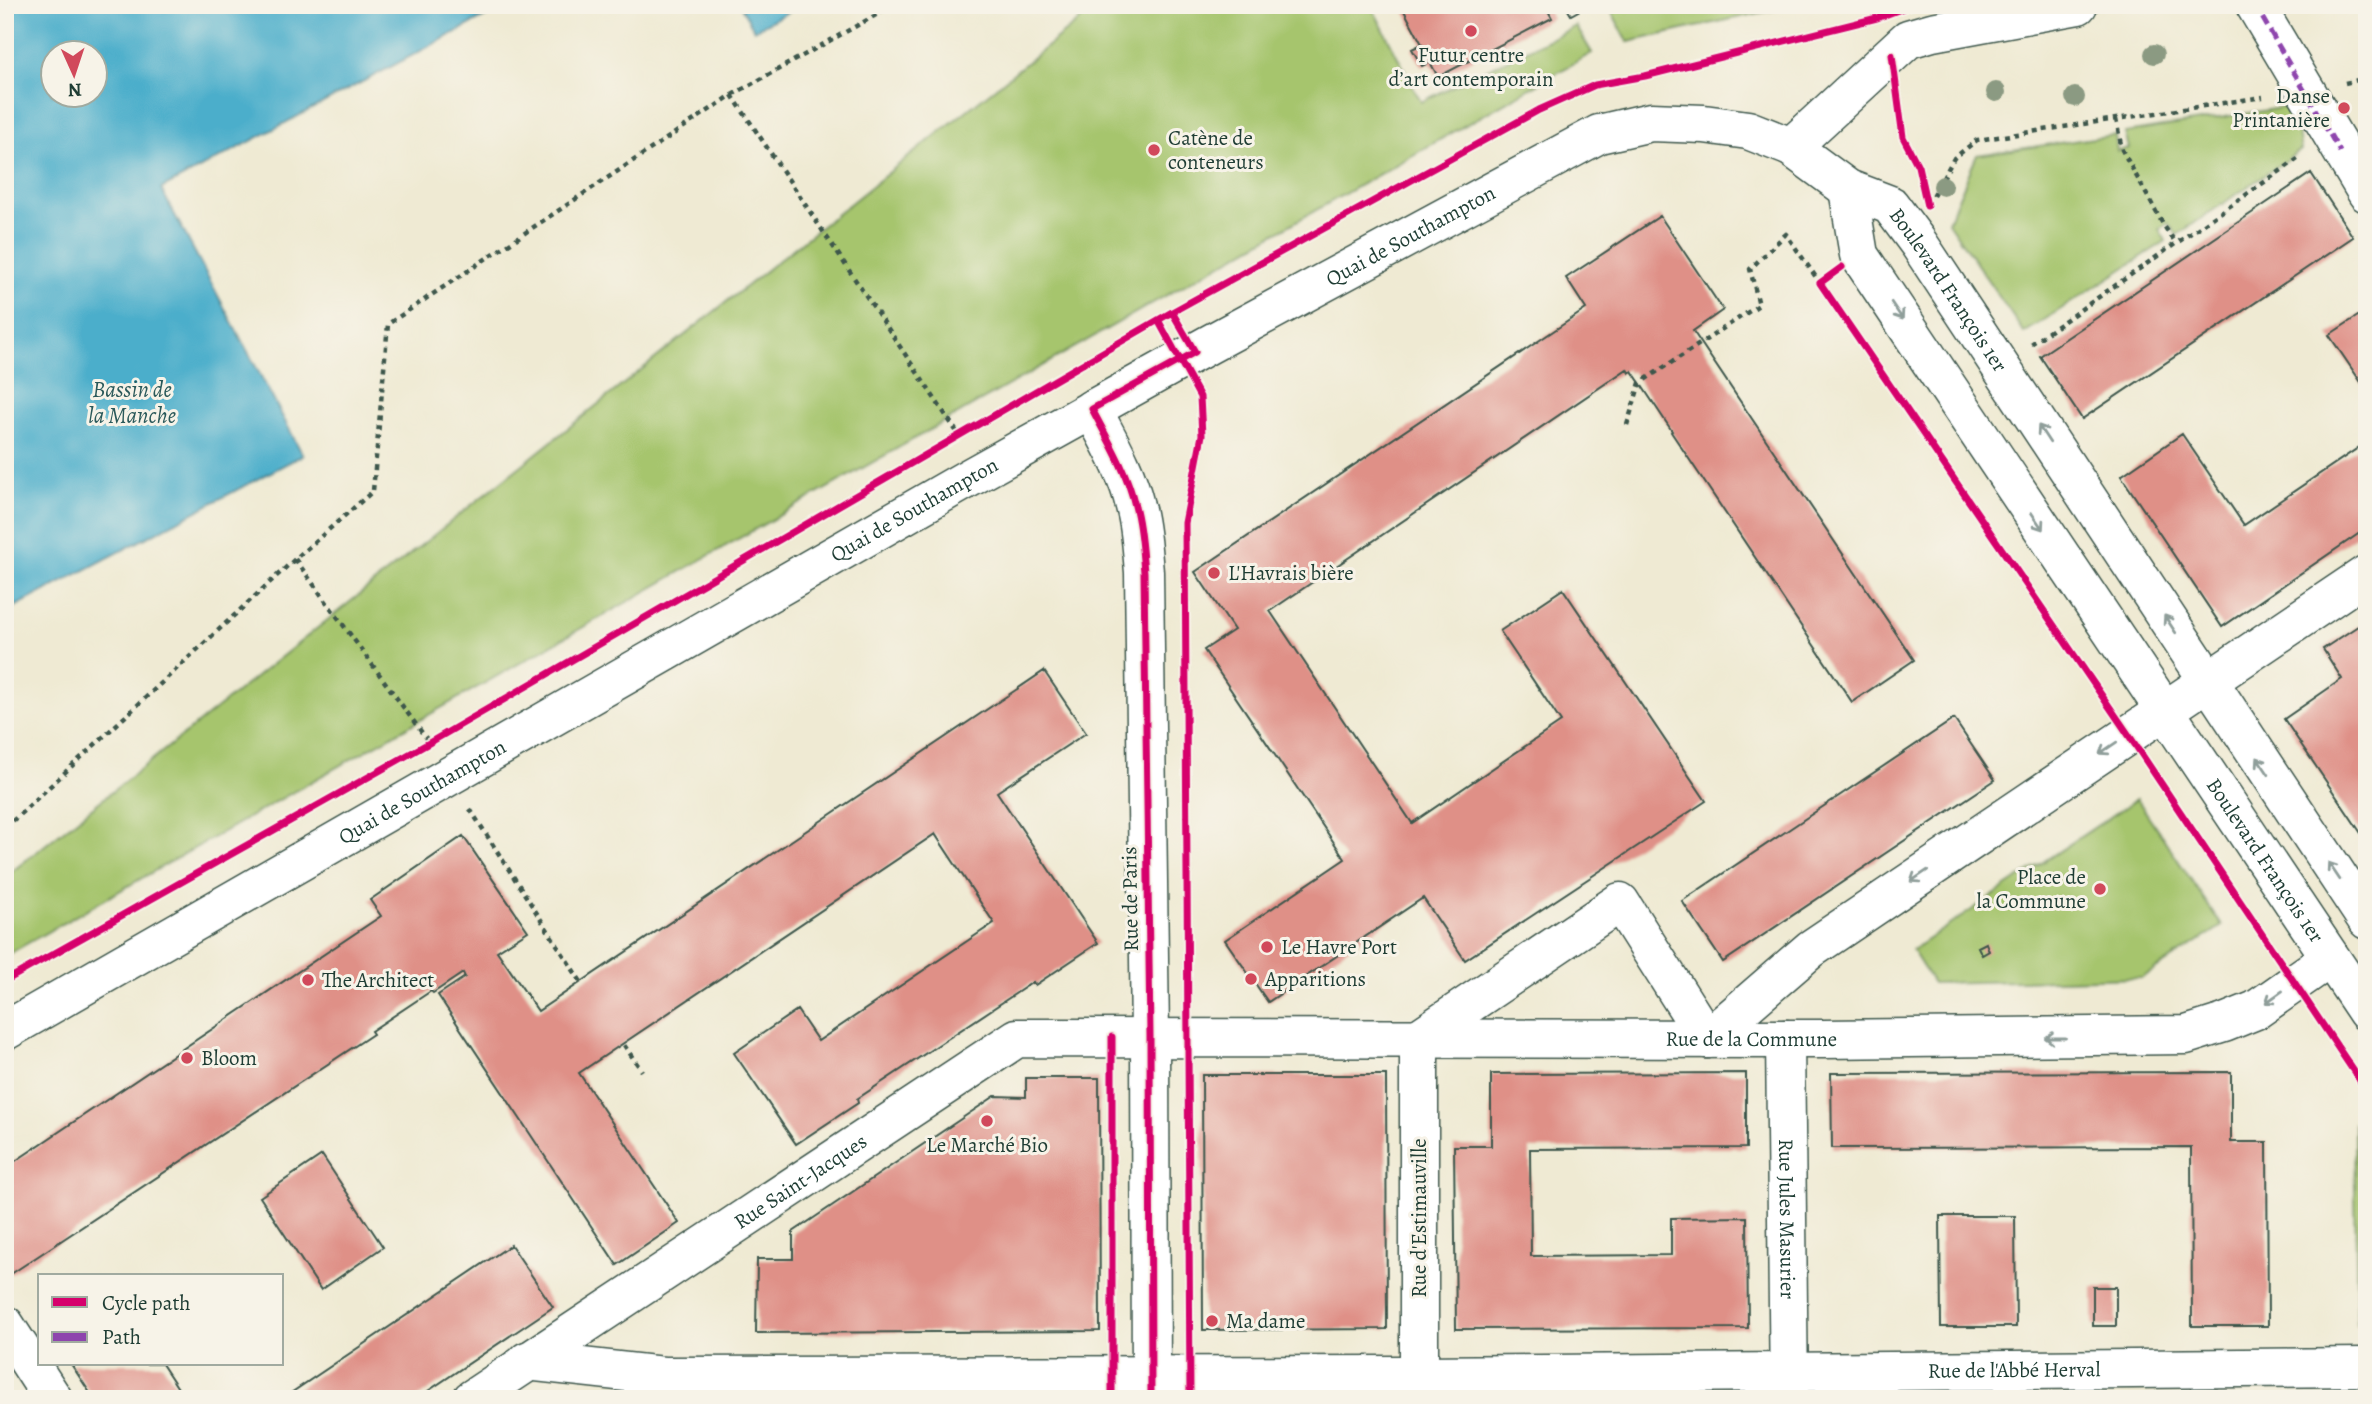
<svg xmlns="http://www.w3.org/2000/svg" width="2372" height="1404" viewBox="0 0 2372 1404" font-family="Alegreya,serif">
	<rect width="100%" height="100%" fill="#f7f3e8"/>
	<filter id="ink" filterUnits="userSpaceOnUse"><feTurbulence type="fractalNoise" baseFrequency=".0143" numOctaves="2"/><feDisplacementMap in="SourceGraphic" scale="14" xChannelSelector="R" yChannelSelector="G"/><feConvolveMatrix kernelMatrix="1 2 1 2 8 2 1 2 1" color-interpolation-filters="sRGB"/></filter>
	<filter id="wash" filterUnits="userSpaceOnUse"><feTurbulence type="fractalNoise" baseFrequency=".00686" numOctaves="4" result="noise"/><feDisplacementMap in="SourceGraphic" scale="28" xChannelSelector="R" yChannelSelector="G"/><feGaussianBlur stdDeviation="1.57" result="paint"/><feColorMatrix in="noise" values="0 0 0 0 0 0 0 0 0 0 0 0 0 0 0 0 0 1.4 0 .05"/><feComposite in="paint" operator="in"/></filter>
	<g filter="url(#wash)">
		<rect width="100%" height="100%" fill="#efead3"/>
		<path fill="#a6c56d" stroke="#628150" stroke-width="2" d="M1099 5H1371L1421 102 1576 26 1592 53 5 956V877Z
			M1612 5H1795L1628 42 1609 7Z
			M2293 106 2301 150 2177 235 2168 223 2159 229 2166 241 2024 333 1948 222 1977 155 2115 135 2117 151 2129 148 2125 133Z
			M2137 799 2222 926 2142 978 1933 983 1912 950Z
			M2354 1125 2367 1144 2365 1324H2357Z"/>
		<path fill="#4caecb" stroke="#367680" stroke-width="2" fill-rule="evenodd" d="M5 5H507L161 189 303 455 5 612ZM52 52H94V94H52Z
			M740 5H801L754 30Z"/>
		<g id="blocks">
			<path fill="#df9087" d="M1401 5H1545L1552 18 1438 77 1430 62 1422 66 1412 49 1422 44Z
				M1565 5H1589L1571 15Z
				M2311 173 2353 237 2082 419 2040 356Z
				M1660 216 1723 310 1693 331 1914 660 1852 702 1671 432 1672 431 1632 371 1629 373 1627 369 1270 611 1412 823 1561 722 1500 631 1563 589 1706 801 1465 960 1423 898 1268 1002 1225 940 1345 859 1204 650 1234 630 1195 572 1586 309 1566 278Z
				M2367 310V391L2329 335Z
				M2182 434 2244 525 2367 442V528L2222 627 2121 476Z
				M2367 620V842L2284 719 2342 679 2323 649Z
				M1044 671 1086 733 997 792 1098 943 1035 985 1033 982 857 1099 858 1103 796 1144 734 1053 797 1010 818 1041 994 923 935 834 579 1073 679 1223 617 1265 438 995 465 977 463 973 433 993 431 991 371 1031 373 1034 11 1274 5 1266V1168L381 916 370 900 463 836 528 931 497 951 538 1011Z
				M1954 719 1995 780 1723 962 1682 901Z
				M1986 943 1989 951 1982 955 1978 947Z
				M2231 1072V1142H2267L2268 1326H2192L2191 1147 1832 1148 1831 1073Z
				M1746 1073V1148L1530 1149 1531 1256 1671 1255V1218L1747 1217 1748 1328 1456 1329 1454 1146H1491V1074Z
				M1202 1075H1386L1387 1329 1203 1330Z
				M1026 1078H1099L1100 1331 756 1333 757 1259H793V1232L995 1096 1026 1097Z
				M322 1155 383 1247 321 1290 260 1197Z
				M1940 1216H2015L2016 1327H1941Z
				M511 1245 553 1307 416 1399H282Z
				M2093 1287H2116V1326H2093Z
				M71 1364H162L185 1399H94Z"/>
		</g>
	</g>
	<g filter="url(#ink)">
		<use href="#blocks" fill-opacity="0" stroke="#3e574c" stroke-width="2"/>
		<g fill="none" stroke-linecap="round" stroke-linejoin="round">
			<g stroke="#3e574c" stroke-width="41">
				<g id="minor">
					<path d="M2255 5 2367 193"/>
					<path d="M1791 147 1908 39 1932 32 2078 5"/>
					<path d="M1707 1039 1811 949 2367 574"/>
					<path id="s1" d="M1785 1039 1789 1397"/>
					<path d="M5 1325 53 1399"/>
					<path id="s2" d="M527 1361 663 1376 1419 1375 2367 1367"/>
					<path id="s3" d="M472 1399 1017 1038 1823 1039 2186 1035 2224 1023 2256 1010 2330 958"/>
					<path d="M1419 1399V1038L1620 902 1707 1039"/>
				</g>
			</g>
			<g stroke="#3e574c" stroke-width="41">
				<g id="major">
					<path id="s4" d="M1848 189 1859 255 2367 1012"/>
					<path d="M1092 409C1108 440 1127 471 1135 506 1141 527 1142 550 1144 572L1150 1036 1151 1399"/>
					<path id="s5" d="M5 1031 969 478 1208 345 1599 134 1651 122 1704 124 1748 130 1791 147 1848 189 1890 205 1919 244 2367 920"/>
				</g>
			</g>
			<path stroke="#3e574c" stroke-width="4.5" stroke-dasharray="5 5" stroke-linecap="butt" d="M2345 83 2367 78
				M732 95 961 438
				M2116 119 2122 150 2164 226 2176 243
				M1933 196 1954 158 1977 140 2263 97
				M2031 344 2302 156
				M1627 425 1640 383 1759 305 1750 269 1786 234 1820 283
				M295 559 431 745
				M470 809 581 982
				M5 828 295 559 373 491 388 324 732 95 894 5
				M624 1045 642 1071"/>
			<use href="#minor" stroke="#fff" stroke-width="38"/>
			<use href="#major" stroke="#fff" stroke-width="38"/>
			<path stroke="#8e44ad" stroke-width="5" stroke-dasharray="10 5" stroke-linecap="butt" d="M2255 5 2340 152"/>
			<g stroke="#f7f3e8" stroke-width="11">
				<path id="cycleway" d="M1892 55 1903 137 1918 166 1927 206
					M1842 267 1820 283 2128 734 2367 1091
					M1158 320 1200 397 1202 435 1185 523 1190 1399
					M5 981 429 743 1172 312 1539 110 1595 85 1645 76 1877 18 1911 5
					M1112 1399V1037
					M1151 1399 1150 1036 1144 572C1142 550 1141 527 1135 506 1127 471 1108 440 1092 409L1195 352 1172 312"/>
			</g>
			<use href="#cycleway" stroke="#d6006c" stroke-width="7"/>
		</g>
		<g fill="#8b9a82">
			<circle cx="2154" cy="54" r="10"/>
			<circle cx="1996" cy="92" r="10"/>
			<circle cx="2075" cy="97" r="10"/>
			<circle cx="1943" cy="186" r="10"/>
		</g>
		<defs><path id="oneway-shaft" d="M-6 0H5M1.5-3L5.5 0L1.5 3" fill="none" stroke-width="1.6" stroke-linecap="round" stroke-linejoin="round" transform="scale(1.75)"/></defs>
		<g stroke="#8f9e9a">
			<use href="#oneway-shaft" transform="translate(1897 311) rotate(56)"/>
			<use href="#oneway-shaft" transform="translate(2044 434) rotate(-123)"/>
			<use href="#oneway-shaft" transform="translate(2037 521) rotate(56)"/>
			<use href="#oneway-shaft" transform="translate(2170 624) rotate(-123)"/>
			<use href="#oneway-shaft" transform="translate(2108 748) rotate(146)"/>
			<use href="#oneway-shaft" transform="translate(2263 766) rotate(-124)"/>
			<use href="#oneway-shaft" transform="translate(2334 871) rotate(-124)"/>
			<use href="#oneway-shaft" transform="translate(1919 876) rotate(146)"/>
			<use href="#oneway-shaft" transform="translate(2274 997) rotate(145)"/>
			<use href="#oneway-shaft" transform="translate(2055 1038) rotate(180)"/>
		</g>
	</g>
	<g fill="#d1495b" stroke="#f7f3e8" stroke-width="2.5">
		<circle cx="1471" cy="31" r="7"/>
		<circle cx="2344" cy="108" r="7"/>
		<circle cx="1154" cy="150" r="7"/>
		<circle cx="1214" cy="573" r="7"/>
		<circle cx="2100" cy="889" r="7"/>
		<circle cx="1267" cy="947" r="7"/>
		<circle cx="1251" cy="979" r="7"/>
		<circle cx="308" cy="980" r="7"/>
		<circle cx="187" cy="1058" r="7"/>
		<circle cx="987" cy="1121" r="7"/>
		<circle cx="1212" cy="1321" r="7"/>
	</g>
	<g text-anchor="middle" stroke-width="6" stroke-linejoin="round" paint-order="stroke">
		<g font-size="21" fill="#1f3d34" stroke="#f7f3e8" text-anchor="start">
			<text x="1471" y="62" text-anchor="middle">Futur centre<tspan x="1471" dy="24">d’art contemporain</tspan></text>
			<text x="2330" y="103" text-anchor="end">Danse<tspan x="2330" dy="24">Printanière</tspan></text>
			<text x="1168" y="145">Catène de<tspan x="1168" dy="24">conteneurs</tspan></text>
			<text x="1228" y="580">L'Havrais bière</text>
			<text x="2086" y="884" text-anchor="end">Place de<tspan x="2086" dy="24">la Commune</tspan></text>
			<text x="1281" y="954">Le Havre Port</text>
			<text x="1265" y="986">Apparitions</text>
			<text x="322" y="987">The Architect</text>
			<text x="201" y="1065">Bloom</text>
			<text x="987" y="1152" text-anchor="middle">Le Marché Bio</text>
			<text x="1226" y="1328">Ma dame</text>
		</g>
		<g font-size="21" fill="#1f3d34" stroke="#f7f3e8">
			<text dy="7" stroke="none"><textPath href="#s5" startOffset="1615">Quai de Southampton</textPath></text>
			<text dy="7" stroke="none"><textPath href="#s5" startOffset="2245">Boulevard François 1er</textPath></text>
			<text dy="7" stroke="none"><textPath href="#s5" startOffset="1048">Quai de Southampton</textPath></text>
			<text dy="7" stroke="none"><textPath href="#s5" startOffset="481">Quai de Southampton</textPath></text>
			<text dy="7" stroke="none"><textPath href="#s4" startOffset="796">Boulevard François 1er</textPath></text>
			<text transform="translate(1130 899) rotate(-91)" y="7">Rue de Paris</text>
			<text dy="7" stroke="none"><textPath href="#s3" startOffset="1388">Rue de la Commune</textPath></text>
			<text dy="7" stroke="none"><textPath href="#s3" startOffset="394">Rue Saint-Jacques</textPath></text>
			<text transform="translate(1419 1218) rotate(-90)" y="7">Rue d'Estimauville</text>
			<text dy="7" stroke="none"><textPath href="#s1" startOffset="180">Rue Jules Masurier</textPath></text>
			<text dy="7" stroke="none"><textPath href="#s2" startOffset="1488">Rue de l'Abbé Herval</textPath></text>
		</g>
		<g font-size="23" font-style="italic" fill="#2a595a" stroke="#f7f3e8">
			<text x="132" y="397">Bassin de<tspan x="132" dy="26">la Manche</tspan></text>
		</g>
	</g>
	<rect width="2372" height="1404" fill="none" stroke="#f7f3e8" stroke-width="28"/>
	<rect x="38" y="1274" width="245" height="91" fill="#f7f3e8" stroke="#a1aaa0" stroke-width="2"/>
	<rect x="52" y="1297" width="35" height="10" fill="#d6006c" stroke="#a1aaa0" stroke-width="2"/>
	<text x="102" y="1310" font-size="21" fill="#1f3d34">Cycle path</text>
	<rect x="52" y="1332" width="35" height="10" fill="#8e44ad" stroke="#a1aaa0" stroke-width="2"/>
	<text x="102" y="1344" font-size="21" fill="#1f3d34">Path</text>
	<g transform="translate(74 74) rotate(177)"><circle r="33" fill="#f7f3e8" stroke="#a1aaa0" stroke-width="2"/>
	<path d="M0-5L12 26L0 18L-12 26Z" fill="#d1495b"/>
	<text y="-10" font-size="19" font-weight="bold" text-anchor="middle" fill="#1f3d34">N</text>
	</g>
</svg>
